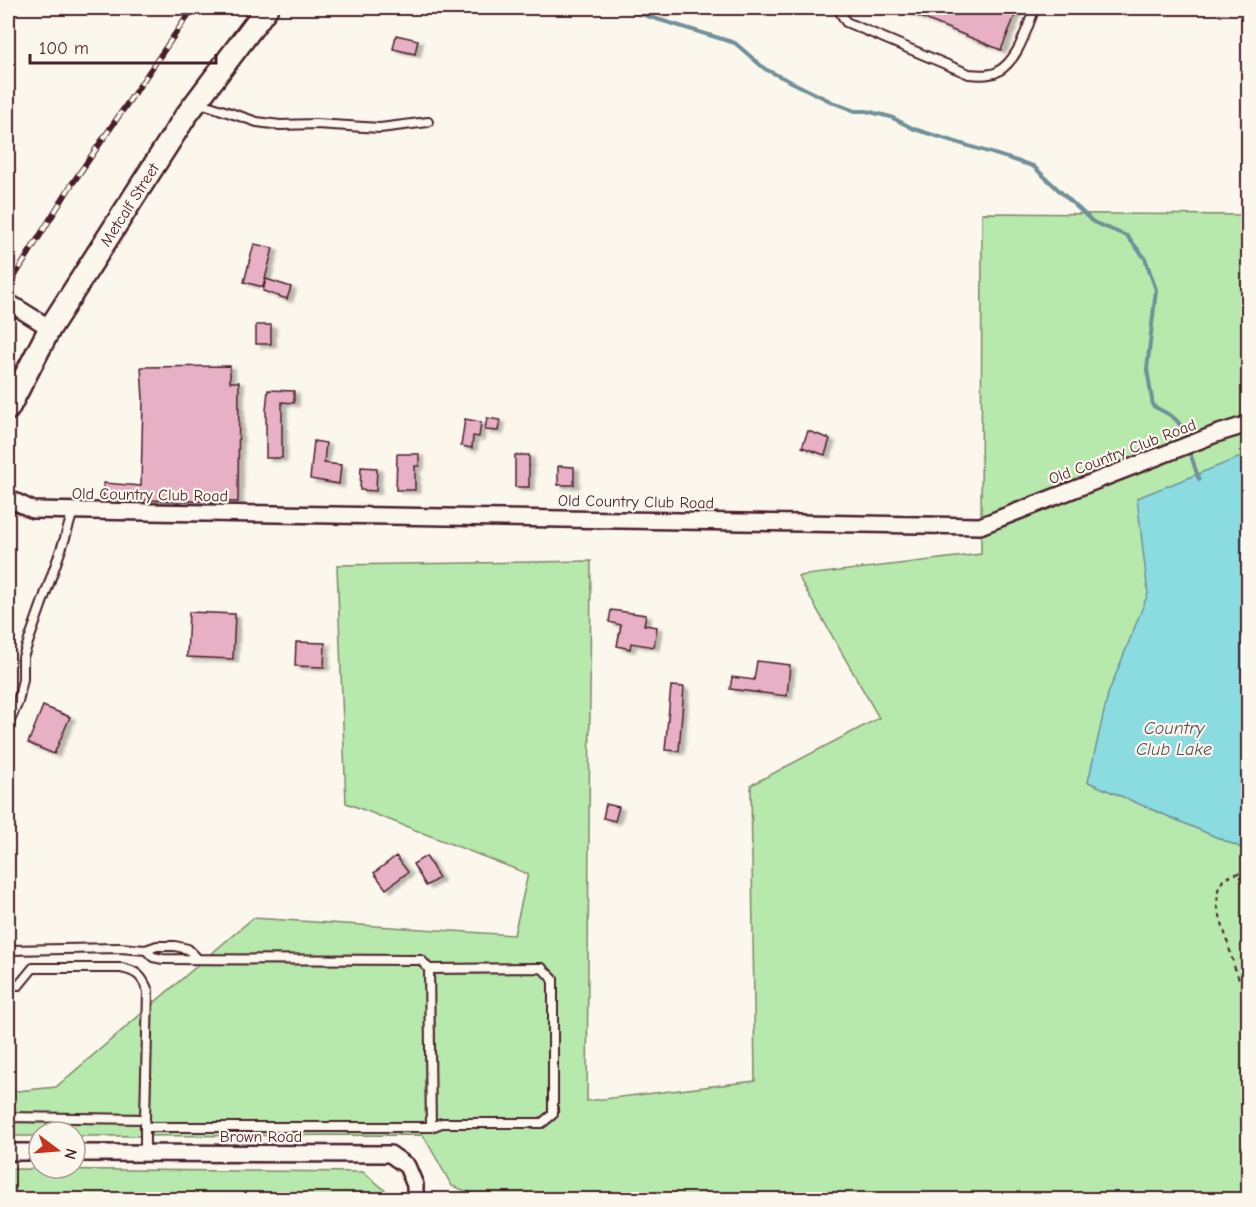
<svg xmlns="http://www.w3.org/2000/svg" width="1256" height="1207" viewBox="0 0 1256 1207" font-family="'Comic Neue',sans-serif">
	<defs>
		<filter id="shadow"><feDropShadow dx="5" dy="3" stdDeviation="1.5" flood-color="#0004"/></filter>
	</defs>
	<rect width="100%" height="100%" fill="#fbf7ec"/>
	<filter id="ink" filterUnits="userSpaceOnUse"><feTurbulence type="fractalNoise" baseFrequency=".0167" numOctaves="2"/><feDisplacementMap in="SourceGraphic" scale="12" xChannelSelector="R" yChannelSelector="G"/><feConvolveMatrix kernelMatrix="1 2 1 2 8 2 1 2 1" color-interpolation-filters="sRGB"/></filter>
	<g filter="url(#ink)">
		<path fill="#b6e9ab" stroke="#80846b" stroke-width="1.5" d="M982 213 1248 215V1199L490 1200 452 1186 423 1135 75 1136V1132H39V1136H8V1092L56 1087 253 918 514 935 528 874 346 803 337 565 591 561 587 1101 755 1081 751 785 879 718 798 576 981 554Z
			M8 1169 363 1172 396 1199H8Z"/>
		<path fill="#8adce1" stroke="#709098" stroke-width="1.5" d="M1248 454V845L1244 849 1088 782 1108 694 1148 594 1137 498Z"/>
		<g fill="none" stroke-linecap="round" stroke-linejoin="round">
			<path stroke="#709098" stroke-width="4" d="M436 8 445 10 466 8
				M621 8 735 43 765 69 834 103 855 111H866L891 117 914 129 1033 166 1093 222 1127 236 1145 258 1156 290 1147 369 1153 406C1174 417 1180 418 1187 442
				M1189 449 1197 474 1199 479"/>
		</g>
		<path fill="#e7b0c5" stroke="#4a1f2b" stroke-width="1.5" filter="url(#shadow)" d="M898 8H1018L1001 50Z
			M396 35 418 40 415 54 393 49Z
			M254 244 273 248 263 287 244 282Z
			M266 279 291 287 287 299 263 291Z
			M256 325H271V344H256Z
			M230 366V382H239L238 502 140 500 103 497 104 483 141 486 143 399 141 367Z
			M268 390 294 391V403L282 402V458H266V411Z
			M487 418 500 420 498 431 485 430Z
			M465 419 481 422 479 437 473 436 472 448 461 446Z
			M808 431 830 439 825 455 802 447Z
			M314 441 326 443 324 463 341 465 339 484 310 479Z
			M397 454H419V466H415V490H396Z
			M515 455H529V487H515Z
			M558 466 574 467V485H558Z
			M361 467 377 468 376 491 360 490Z
			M611 610 646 615 644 625 657 627 654 647 631 643 630 649 617 646 621 625 609 622Z
			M189 612 235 614 233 659 187 657Z
			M296 642 325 643 324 667 295 666Z
			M757 661 790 665 787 696 730 689 732 677 754 680Z
			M671 686 684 687 679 751 665 750Z
			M43 706 70 717 54 754 28 743Z
			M606 804 619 807 615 821 603 818Z
			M396 856 408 872 386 889 374 873Z
			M426 856 439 878 426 886 413 864Z"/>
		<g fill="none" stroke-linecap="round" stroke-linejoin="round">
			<g stroke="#4a1f2b" stroke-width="12">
				<path id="lane" d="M840 8V12L846 22 969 74C978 75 989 76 997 72 1019 60 1026 29 1035 8
					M198 102 257 122 280 125 316 124 380 128 428 122
					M8 725 18 702 23 679V657L65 538 73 511
					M8 950 120 948 146 950 157 946H175L188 949 198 959
					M429 969 542 968 553 979V1114L542 1123H442L431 1127
					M8 985H19L33 968H121C137 971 142 976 148 991L145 1119 8 1117
					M145 1127H431L429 969 421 960 163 959 153 957 146 950
					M145 1153V1124"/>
			</g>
			<g stroke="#4a1f2b" stroke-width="20">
				<path id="street" d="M8 302 50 328
					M8 498 33 510 980 526 1216 434 1248 424
					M8 1152H39
					M75 1153 390 1154 407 1166 415 1185V1200"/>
			</g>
			<g stroke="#4a1f2b" stroke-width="26">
				<g id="secondary">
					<path id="s1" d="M8 409 50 328 185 117 267 8"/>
				</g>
			</g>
			<path stroke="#4a1f2b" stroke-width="2" stroke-dasharray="4.5 4.5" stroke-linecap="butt" d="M1248 870 1224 878 1218 890 1217 905 1235 969 1248 1001"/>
			<use href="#lane" stroke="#fbf7ec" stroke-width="8"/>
			<use href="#street" stroke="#fbf7ec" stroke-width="15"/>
			<use href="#secondary" stroke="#fbf7ec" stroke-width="21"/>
			<g stroke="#4a1f2b" stroke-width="6">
				<path id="rail" d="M8 287 70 187 193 8"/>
			</g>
			<use href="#rail" stroke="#fbf7ec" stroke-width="4" stroke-dasharray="11" stroke-linecap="butt"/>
		</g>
	</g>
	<g text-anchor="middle" stroke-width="4.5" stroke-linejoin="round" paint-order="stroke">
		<g font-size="16" fill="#4a1f2b" stroke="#fbf7ec">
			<text dy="6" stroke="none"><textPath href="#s1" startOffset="238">Metcalf Street</textPath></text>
			<text transform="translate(1122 451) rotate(-21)" y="6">Old Country Club Road</text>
			<text transform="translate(150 494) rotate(1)" y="6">Old Country Club Road</text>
			<text transform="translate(636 501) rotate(1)" y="6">Old Country Club Road</text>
			<text x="261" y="1142">Brown Road</text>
		</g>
		<g font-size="18" font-style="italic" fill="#5a4e58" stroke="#fbf7ec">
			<text x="1174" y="734">Country<tspan x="1174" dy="21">Club Lake</tspan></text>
		</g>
	</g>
	<rect width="1256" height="1207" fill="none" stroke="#fbf7ec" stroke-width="30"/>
	<rect x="15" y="15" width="1226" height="1177" fill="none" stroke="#4a1f2b" stroke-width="2" filter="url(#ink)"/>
	<g transform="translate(57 1150) rotate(106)"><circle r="28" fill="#fbf7ec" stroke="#b4a19f" stroke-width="1.5"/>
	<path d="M0-4.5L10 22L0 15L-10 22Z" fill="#c8321e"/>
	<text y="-9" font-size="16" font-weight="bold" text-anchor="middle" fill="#4a1f2b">N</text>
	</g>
	<path d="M30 54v9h186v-9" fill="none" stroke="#4a1f2b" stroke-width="3"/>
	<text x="39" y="54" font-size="18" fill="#4a1f2b" stroke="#fbf7ec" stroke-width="4.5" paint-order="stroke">100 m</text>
</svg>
